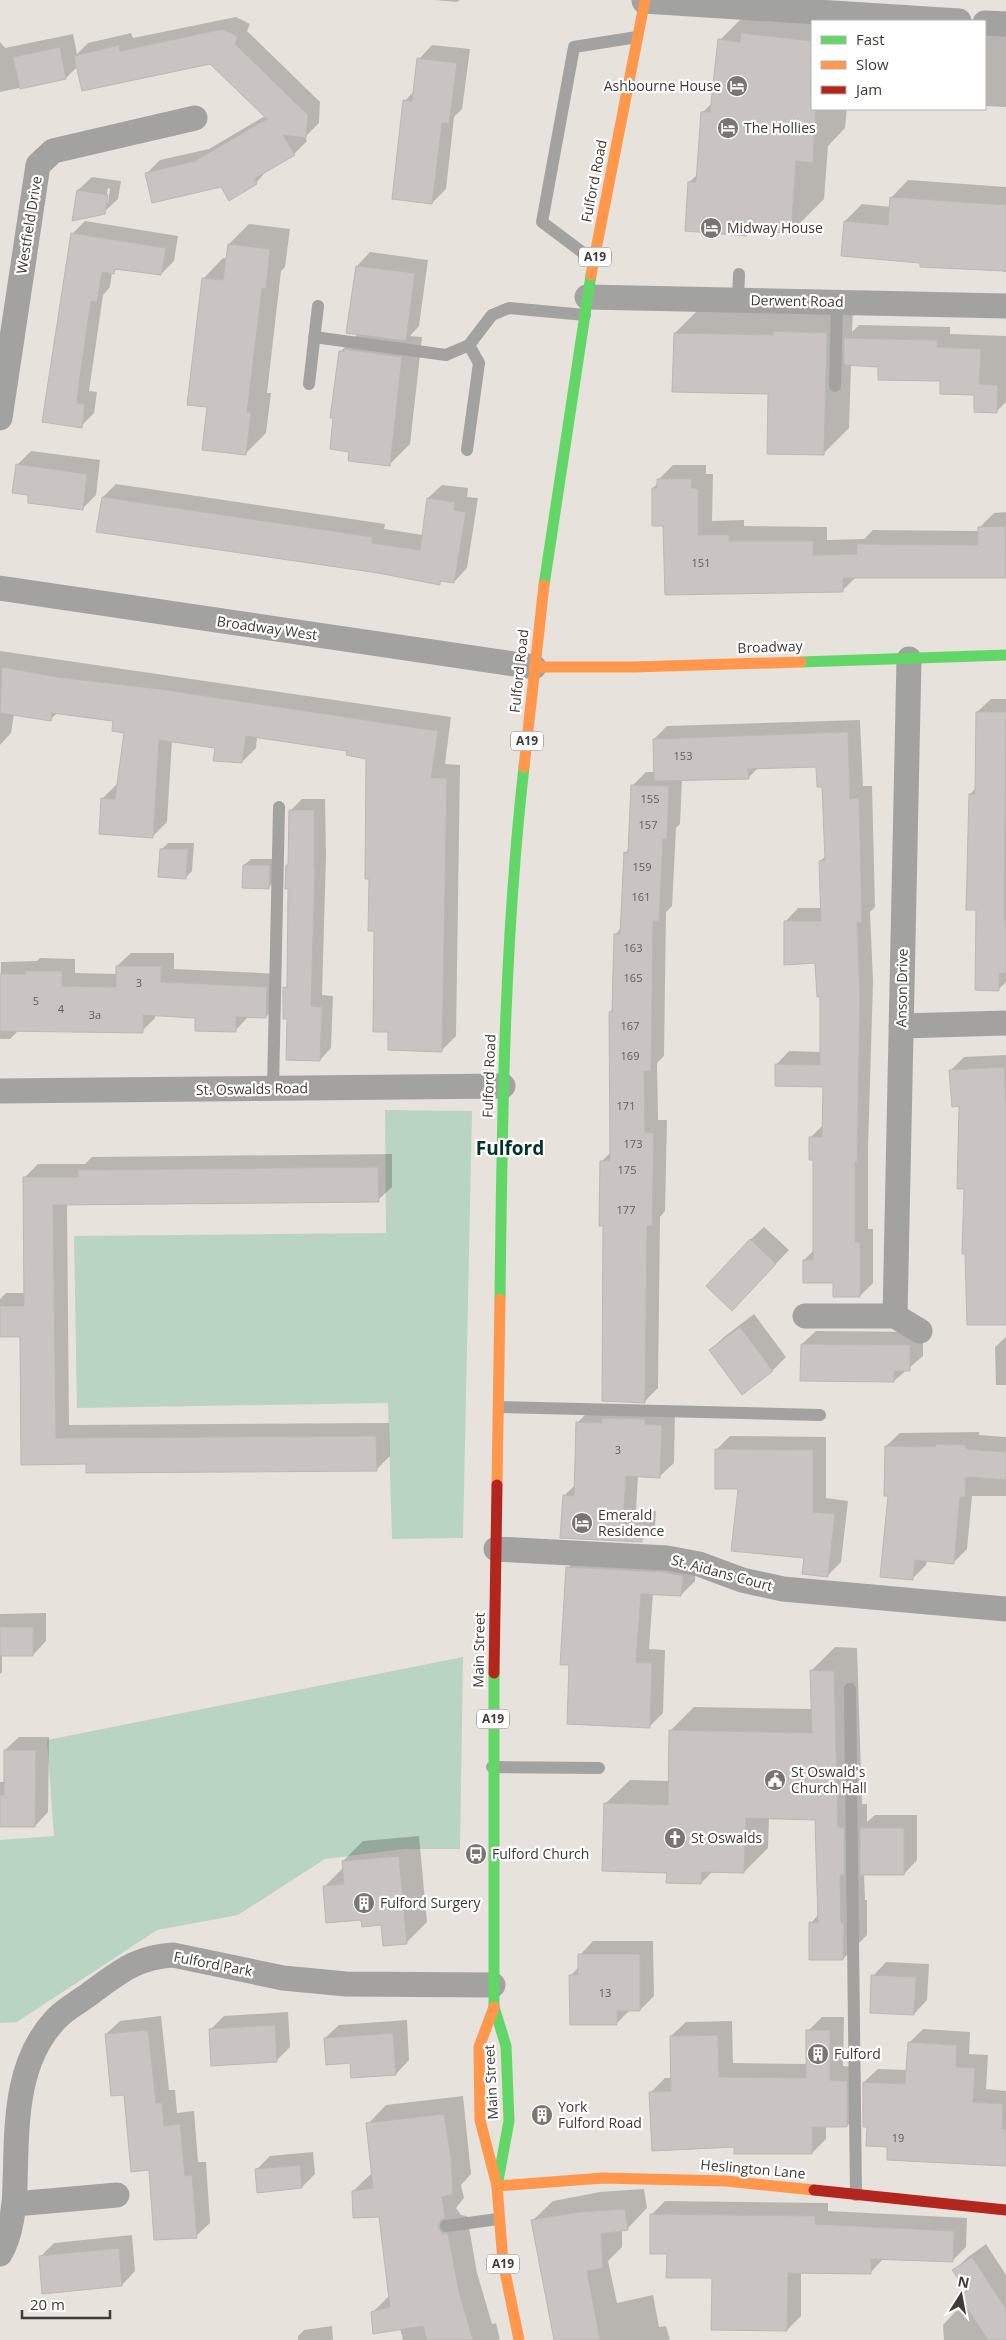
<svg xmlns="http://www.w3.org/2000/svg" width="1006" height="2340" viewBox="0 0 1006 2340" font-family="'Open Sans',sans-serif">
	<rect width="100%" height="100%" fill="#e7e2dc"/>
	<path fill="#bad4c3" d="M385 1110 472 1111 463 1538 392 1539 388 1403 77 1408 74 1236 386 1233Z
		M463 1657 460 1849H404L325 1859 238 1915 157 1930 17 2022 0 2023V1840L54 1836 47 1740Z"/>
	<path fill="#0003" fill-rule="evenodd" d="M435 0H460L457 2Z
		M753 7 812 21V109H847L845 128 828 146 824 199 791 232 751 230 746 235 689 182 698 174 703 112 713 102 720 40Z
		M236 17 250 24 247 31 320 102 319 123 305 137 307 141 294 154 268 169 256 183 229 199 221 185 147 173 160 160 209 149 265 116 210 62 78 66 66 78 0 92V42L5 48 73 34 77 54 88 43 131 33 133 38Z
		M985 24 1006 25V107L985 106Z
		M432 45 470 49 462 109 454 117 446 189 432 203 405 101 414 91 419 59Z
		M92 177 121 181 118 199 104 212 78 190ZM108 188 110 189 108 203H105Z
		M908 180 1006 187V272H1003V270L921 262 845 221 862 204 891 207 892 197Z
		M85 221 178 236 174 261 161 274 118 268 112 272 110 287 103 295 89 391 97 392 94 413 81 426 43 421 72 234Z
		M249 224 290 229 285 267 281 271 267 393H271L266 433 246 453 209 406 203 279 223 258 227 259 229 244Z
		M370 252 428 260 419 326 410 336 422 337 410 444 390 464 340 352 358 334 357 266Z
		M701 307H853L852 332 859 325 950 327V334L1006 336V402L996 412 976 394 942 380 880 366 851 364 849 428 823 454 770 393 675 333Z
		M31 451 100 460 96 495 82 509 30 494 17 465Z
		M673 465H706V474H713L712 521 744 520V526L827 527V540L864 539 873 530 979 531V528L994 513 1006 512V576L856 577 843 590 665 525 653 488 658 483V480Z
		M116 484 385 524 384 529 423 535 428 498 442 485 468 488 467 497 478 498 467 568 454 582 443 580 439 584 103 497Z
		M0 651 451 717 445 764 460 765 456 1036 442 1050 389 1031 370 878 367 758 348 750 257 737 256 748 242 762 216 747 172 740 167 822 153 836 102 799 116 785H118L125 732 115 720 57 713 50 720 14 714 11 733 0 745Z
		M991 699H1006V982L998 990 977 909 970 794 976 788 977 712Z
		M860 720 863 786H872L875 907 870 912 873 981 868 1149V1229H873V1283L860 1296 804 1260 814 1250V1159L811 1137 823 1125 824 1085 776 1065 789 1051 821 1052 822 996 816 962 785 922 798 908H822L820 861 826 856 823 786 817 766 758 768 748 778 682 779 680 824 676 828 672 906 666 912 664 1056 657 1063 658 1120H667L665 1211 660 1217 658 1388 645 1401 604 1225 601 1162 611 1152 610 1012 613 1009 615 935 621 928 625 853 630 848 632 786 646 772H655L654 739 667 726Z
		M302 799H325L326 855 322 995 333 996 331 1048 320 1060 289 1018 285 988 288 984 290 811Z
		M168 843H194L192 871 185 878 161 850Z
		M251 859H276L275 881 269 887 244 865Z
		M131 953H174V969L280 974 279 1004 266 1017 249 1016 235 1031 196 1017 155 1014V1018L142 1031 19 1030 10 1039H0L1 962 37 961 40 958 75 959V973L117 974V966Z
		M1006 1055V1324L966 1188 960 1105 950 1071 964 1057Z
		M392 1154V1187L378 1200 67 1203 69 1425 389 1423 390 1456 376 1470 88 1462 22 1464 21 1336H0V1299L6 1293H25L24 1178 38 1164H85L92 1157Z
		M764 1227 789 1250 746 1295 750 1240Z
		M754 1314 786 1357 772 1371 710 1350 724 1337Z
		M816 1331 923 1332V1356L894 1381 802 1344Z
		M1006 1337V1385H996L995 1347Z
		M591 1409 675 1411 674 1463 660 1476H638L636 1510 656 1511 655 1527 641 1541 564 1496 576 1484 578 1422Z
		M979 1432V1435L1006 1437V1496H972L967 1549 953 1563 927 1560 926 1565 913 1578 890 1494 886 1446 900 1433Z
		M730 1436 826 1437V1498L848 1501 841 1562 827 1576 805 1557 739 1488 716 1450Z
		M581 1554 696 1562 695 1581 681 1595 653 1593 649 1649 665 1650 663 1713 650 1726 570 1664 568 1568Z
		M46 1613V1641L33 1655H2V1672L0 1674V1614Z
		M835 1647 857 1648 862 1804H867V1822L875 1815H917V1860L904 1874H864L865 1900H867V1935L843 1959 811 1923 819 1914 816 1819 769 1818 768 1848 744 1872 713 1871 701 1883 668 1872 606 1803 630 1780 669 1781 670 1731 694 1707 812 1709 811 1671Z
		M19 1737H49L48 1812 35 1826 0 1825V1782H5V1750Z
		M419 1836 427 1922 406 1943 382 1923 363 1918 324 1887 344 1867 343 1861 363 1841Z
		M593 1941H653L654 1996 640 2010H630L616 2024 571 1975 580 1966V1955Z
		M886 1962 929 1964 927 2000 914 2014 873 1976Z
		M288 2012 290 2047 276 2061 210 2030 224 2016Z
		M161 2016 169 2090H175L177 2113 194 2111 198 2162H206L210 2223 196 2236 150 2169 106 2034 120 2021Z
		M822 2017H844L843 2066 860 2067 861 2112 847 2126H826V2139L812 2153 735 2146 650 2093 665 2078H672L671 2036 686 2022 732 2021 733 2063 807 2064 808 2031Z
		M407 2020 409 2060 396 2074 325 2038 339 2025Z
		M923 2029 970 2032 969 2054 988 2055 986 2089 1006 2091V2165L889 2146 869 2126 864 2082 878 2069 907 2070 909 2043Z
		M463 2096 471 2174 461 2185 464 2198 456 2208 461 2215 467 2216 477 2273 492 2324 496 2323 500 2340H403L400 2328 372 2313 390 2295 380 2216 353 2191 373 2172 368 2124 386 2105Z
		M313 2152 315 2174 302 2187 256 2170 270 2156Z
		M644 2189 647 2208 627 2229H622V2247L608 2261 617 2303 653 2295 659 2327 666 2326 670 2340H556L532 2221 553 2201 600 2192Z
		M665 2201 828 2203V2211L967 2218 966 2247 952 2261 884 2258 870 2273 801 2272V2316L787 2330 713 2277 668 2253 652 2214Z
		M132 2235 135 2271 122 2285 40 2257 54 2243Z
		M986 2244 1006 2275V2340H944L943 2325 956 2311 969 2309 960 2296 967 2290 954 2270 968 2257Z
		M332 2326 333 2340H298V2336L304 2330Z"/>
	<path fill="#c9c4c1" stroke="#bcb7b4" d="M223 29 238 37 235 44 308 115 306 138 283 135 295 155 254 179 257 184 229 201 221 187 152 203 145 173 195 161 267 119 210 64 82 91 74 56 119 45 120 51Z
		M741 33 812 41V109H816L813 163 796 161 791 233 747 231V236L685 231 688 182H696L701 112H710L718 39 740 42Z
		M60 47 66 79 20 89 13 57Z
		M417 58 457 63 449 124 442 123 432 204 392 199 403 100 412 101Z
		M77 190 108 195 105 214 72 221Z
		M890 197 1006 205V271L920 267V263L841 256 844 221 888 225Z
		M71 233 166 248 161 275 115 269 114 274 102 272 97 302 91 301 80 376 77 403 85 404 82 428 42 422Z
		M228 244 270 249 266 289 262 288 247 412 251 413 246 455 202 450 207 407 187 405 202 278 223 280Z
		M356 266 415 273 406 341 346 333Z
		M773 331 827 333 824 455 767 454 768 394 672 392 674 333 773 335Z
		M844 338 937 340V347L981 349 979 384 998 385 997 413 974 412V395L940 394V381L878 380V367L844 365Z
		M344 349 402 357 390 466 348 461 349 452 330 449 333 418H330L339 351 344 352Z
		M16 464 87 474 83 510 28 503V495L12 493Z
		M657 479H692L691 488 698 489V535H729V541H813V555L857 554V544L978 545V527L1005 526 1006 578H843V592L665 595 663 526H652V488H657Z
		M102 497 372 537V543L420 550 427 498 455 502 454 510 466 512 454 583 440 581V585L378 573 96 532Z
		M2 667 57 677 159 689 438 731 431 778H447L442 1052 388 1050V1032H373L374 931H368L369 879H365L366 759 346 755 347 751 246 736 242 763 213 761 215 748 159 740 153 838 99 834 101 798 115 799 124 733 112 731 113 721 52 713 51 721 0 713Z
		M976 712H1006L1004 921H1006V973H999V991L975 990 976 910H966L969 794H975Z
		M848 732 850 799 859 798 862 922H857L860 995 857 1162H855V1242H860V1297H833V1283H803V1260H813V1160H809V1137H822L823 1087 775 1086V1064L820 1065V997H817L815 963 784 965V921H821L819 861 825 860 822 787H817L816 767 748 769 749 779 654 781 653 739Z
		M631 785 669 786 667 839H663L659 921H653L651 1071H644L645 1133H654L652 1226H647L645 1403 602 1401 603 1226H599L600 1161H610L609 1012H612L614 934H620L624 852 628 853Z
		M289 810H314V867H315L311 1006 322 1007 320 1061 286 1060 287 1019H283V987L287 988 288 889H285L286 865H288Z
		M160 849H188L186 879 158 877Z
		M243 865H270L269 889 242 888Z
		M116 966H161V982L267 987 266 1018 236 1017V1032L195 1031V1018L143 1015V1033L0 1031V974H25V971H62V986L116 987Z
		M1004 1067 1006 1106V1325H967L965 1254H962L964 1189H957L959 1106 952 1107 949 1070Z
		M378 1167 379 1202 53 1205 56 1438 376 1436 377 1471 86 1473V1464L21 1465 20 1337H0V1306H24L23 1177H78L77 1170Z
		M750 1239 776 1264 732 1311 706 1286Z
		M740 1327 773 1371 742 1395 709 1350Z
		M801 1344 910 1345V1371H894V1382L800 1381Z
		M602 1418 645 1419V1424L662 1425 660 1478 626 1476 623 1523 643 1524 642 1542 560 1538 563 1495 574 1496 576 1422 602 1423Z
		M936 1444 966 1445V1449L1006 1452V1480L966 1477 965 1497H960L954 1564 915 1560 913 1580 880 1577 888 1496H884L885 1446 936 1447Z
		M715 1449 813 1450V1512L835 1514 828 1577 802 1574 804 1558 731 1551 738 1489H715Z
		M566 1567 665 1572 683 1576 681 1596 641 1594 636 1662 652 1663 650 1728 567 1724 569 1665H560Z
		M0 1627H33V1656H0Z
		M810 1670 834 1671 838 1827 844 1828V1875H840L841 1923H844L843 1960H809V1922L818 1923 815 1820 746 1818 744 1873 702 1872 701 1884 666 1883 667 1873 602 1871 604 1803 668 1805 669 1730 812 1733Z
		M4 1750H36L35 1827H0V1795H4Z
		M860 1828H904V1875H860Z
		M399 1856 407 1944 383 1946 381 1925 362 1927 361 1920 326 1923 323 1886 344 1884 342 1861Z
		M578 1954H640V2011H617V2025H570L569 1975H578Z
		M871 1975 916 1977 914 2015 870 2013Z
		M275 2025 277 2062 211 2066 209 2029Z
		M148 2030 156 2103H162L164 2126 180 2124 185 2176 192 2175 197 2238 154 2240 149 2170 131 2172 124 2095 111 2096 105 2034Z
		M806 2030H830V2080L847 2081V2127H812V2154H734V2147L652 2151 649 2092 671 2091 670 2036 718 2035 719 2077 806 2078Z
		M393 2033 396 2075 351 2078 350 2063 326 2065 324 2038Z
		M908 2042 957 2045 956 2067 975 2068 973 2102 1003 2104 1002 2129H1006V2166L887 2160V2147L866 2146 867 2127H863V2082L905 2084Z
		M444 2114 451 2158 453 2194 442 2197 445 2218 441 2220 438 2227 442 2233 448 2234 459 2292 473 2340H427L423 2326 373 2334 371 2312 390 2307 379 2217 353 2218 352 2191 373 2188 366 2123Z
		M300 2165 302 2188 257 2193 255 2169Z
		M625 2209 628 2230 601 2234 603 2268 587 2271 600 2340H554L531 2220 579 2212Z
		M650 2214 815 2216V2224L954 2231 953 2262 871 2259V2274L788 2273 787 2331 711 2330 712 2278H666L667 2254H650Z
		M119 2248 122 2286 42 2294 39 2256Z
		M972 2257 1006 2309V2340H988L959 2296 967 2291 952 2270Z"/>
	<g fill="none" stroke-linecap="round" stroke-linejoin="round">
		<path stroke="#a2a2a0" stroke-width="12" d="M594 261 542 222 574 47 637 37
			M738 300 739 274
			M314 337 446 355 469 345 492 315 509 308 585 315
			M309 384 318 306
			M835 386 837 302
			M467 450 479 363 469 345
			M273 1089 279 807
			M499 1407 820 1415
			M850 1689 856 2195
			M492 1767 599 1768
			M446 2226 498 2219"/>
		<path stroke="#a2a2a0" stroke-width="25" d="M644 1 959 21
			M985 23 1006 24
			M587 297 1006 306
			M0 418 38 165 53 151 195 118
			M0 588 534 667
			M901 1026 1006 1023
			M0 1091 503 1086
			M805 1316H895L920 1331
			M895 1316 909 659
			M496 1549 667 1558 699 1564 742 1580 783 1589 1006 1609
			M15 2204 117 2195
			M0 2254C11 2237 15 2203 15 2184 17 2127 14 2063 56 2019 66 2008 81 2001 92 1992 120 1972 137 1957 173 1955L283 1978 346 1984 493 1985"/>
		<path stroke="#63d668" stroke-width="11" d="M544 585 591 275
			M801 662 1006 655
			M500 1299C502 1122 504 943 524 767
			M494 1673V2007L506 2046 509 2121 497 2186"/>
		<path stroke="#ff974d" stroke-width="11" d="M591 275 645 0
			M534 667H633L801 662
			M524 767 544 585
			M497 1485 500 1299
			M494 2007 479 2047 480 2120 497 2186 503 2262 519 2340
			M497 2186 603 2178 726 2181 814 2190"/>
		<path stroke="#b3261e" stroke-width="11" d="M494 1673 497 1485
			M814 2190 1006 2210"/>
	</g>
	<defs>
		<g id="hotel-disc" transform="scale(1.125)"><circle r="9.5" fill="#7a7570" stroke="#fff"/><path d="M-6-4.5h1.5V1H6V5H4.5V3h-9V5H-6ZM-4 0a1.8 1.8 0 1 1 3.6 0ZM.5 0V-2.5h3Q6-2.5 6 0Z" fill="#fff"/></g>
		<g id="civic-disc" transform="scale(1.125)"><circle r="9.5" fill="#7a7570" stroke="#fff"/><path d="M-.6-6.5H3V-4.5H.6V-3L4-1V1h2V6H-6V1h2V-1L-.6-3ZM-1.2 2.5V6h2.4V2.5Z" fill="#fff"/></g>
		<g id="church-disc" transform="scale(1.125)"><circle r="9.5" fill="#7a7570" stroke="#fff"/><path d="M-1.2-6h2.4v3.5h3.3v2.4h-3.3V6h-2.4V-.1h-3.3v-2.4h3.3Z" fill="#fff"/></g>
		<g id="bus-disc" transform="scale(1.125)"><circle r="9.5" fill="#7a7570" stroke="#fff"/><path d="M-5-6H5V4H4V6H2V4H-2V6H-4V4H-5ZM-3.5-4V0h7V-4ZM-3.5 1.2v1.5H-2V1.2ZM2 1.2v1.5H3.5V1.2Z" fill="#fff"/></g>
		<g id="building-disc" transform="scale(1.125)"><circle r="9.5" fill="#7a7570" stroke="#fff"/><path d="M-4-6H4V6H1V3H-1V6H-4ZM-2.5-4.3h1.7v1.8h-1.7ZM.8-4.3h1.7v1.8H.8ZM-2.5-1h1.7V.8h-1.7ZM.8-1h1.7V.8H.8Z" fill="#fff"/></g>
	</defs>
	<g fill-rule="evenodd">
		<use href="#hotel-disc" x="737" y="86"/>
		<use href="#hotel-disc" x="728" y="128"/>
		<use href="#hotel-disc" x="711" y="228"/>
		<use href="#hotel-disc" x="582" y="1523"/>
		<use href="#civic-disc" x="775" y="1780"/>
		<use href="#church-disc" x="675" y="1838"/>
		<use href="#bus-disc" x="476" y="1854"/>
		<use href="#building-disc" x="364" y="1903"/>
		<use href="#building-disc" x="818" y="2054"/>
		<use href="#building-disc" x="542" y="2115"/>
	</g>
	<g text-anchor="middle" stroke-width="4.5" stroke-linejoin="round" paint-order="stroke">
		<g font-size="11" fill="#625d59">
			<text x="701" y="567">151</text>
			<text x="683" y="760">153</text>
			<text x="650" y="803">155</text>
			<text x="648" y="829">157</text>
			<text x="642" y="871">159</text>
			<text x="641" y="901">161</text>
			<text x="633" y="952">163</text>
			<text x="633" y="982">165</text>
			<text x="139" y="987">3</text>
			<text x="36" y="1005">5</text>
			<text x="61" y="1013">4</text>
			<text x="95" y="1019">3a</text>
			<text x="630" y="1030">167</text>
			<text x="630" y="1060">169</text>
			<text x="626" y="1110">171</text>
			<text x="633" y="1148">173</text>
			<text x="627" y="1174">175</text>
			<text x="626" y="1214">177</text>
			<text x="618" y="1454">3</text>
			<text x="605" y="1997">13</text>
			<text x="898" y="2142">19</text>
		</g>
		<g fill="#fff" stroke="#797672" stroke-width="1">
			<rect x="579" y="247.5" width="32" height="19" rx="4"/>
			<rect x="511" y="731.5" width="32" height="19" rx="4"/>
			<rect x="477" y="1709.5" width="32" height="19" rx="4"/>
			<rect x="487" y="2254.5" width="32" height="19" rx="4"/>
		</g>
		<g font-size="12" font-weight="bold" fill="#3f3b36">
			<text x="595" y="261">A19</text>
			<text x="527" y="745">A19</text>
			<text x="493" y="1723">A19</text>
			<text x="503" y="2268">A19</text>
		</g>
		<g font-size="14" fill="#3f3b36" stroke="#fff" text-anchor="start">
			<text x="721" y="91" text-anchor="end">Ashbourne House</text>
			<text x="744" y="133">The Hollies</text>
			<text x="727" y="233">Midway House</text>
			<text x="598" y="1520">Emerald<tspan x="598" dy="16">Residence</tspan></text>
			<text x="791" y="1777">St Oswald's<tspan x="791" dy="16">Church Hall</tspan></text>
			<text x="691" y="1843">St Oswalds</text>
			<text x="492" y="1859">Fulford Church</text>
			<text x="380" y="1908">Fulford Surgery</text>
			<text x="834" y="2059">Fulford</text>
			<text x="558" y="2112">York<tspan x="558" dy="16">Fulford Road</tspan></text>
		</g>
		<g font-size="14" fill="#3f3b36" stroke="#fff">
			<text transform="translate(594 181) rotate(-79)" y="5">Fulford Road</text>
			<text transform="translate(29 225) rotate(-81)" y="5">Westfield Drive</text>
			<text transform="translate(797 301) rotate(1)" y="5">Derwent Road</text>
			<text transform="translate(267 628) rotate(8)" y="5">Broadway West</text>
			<text transform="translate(770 647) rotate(-2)" y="5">Broadway</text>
			<text transform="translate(519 671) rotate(-84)" y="5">Fulford Road</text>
			<text transform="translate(902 988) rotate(-89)" y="5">Anson Drive</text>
			<text transform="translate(489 1076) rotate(-88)" y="5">Fulford Road</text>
			<text transform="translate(252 1089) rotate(-1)" y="5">St. Oswalds Road</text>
			<text transform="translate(722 1573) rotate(15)" y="5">St. Aidans Court</text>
			<text transform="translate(479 1650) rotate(-89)" y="5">Main Street</text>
			<text transform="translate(213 1964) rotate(11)" y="5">Fulford Park</text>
			<text transform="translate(491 2082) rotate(-93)" y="5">Main Street</text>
			<text transform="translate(753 2169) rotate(5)" y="5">Heslington Lane</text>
		</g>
		<g font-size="19" font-weight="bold" fill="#003526" stroke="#fff">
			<text x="510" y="1155">Fulford</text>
		</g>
	</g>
	<rect x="811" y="20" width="175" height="90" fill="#ffffff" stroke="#b2b1af"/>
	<rect x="821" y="36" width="25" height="8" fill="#63d668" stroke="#b2b1af"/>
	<text x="856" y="45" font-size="15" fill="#3f3b36">Fast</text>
	<rect x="821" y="61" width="25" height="8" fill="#ff974d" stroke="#b2b1af"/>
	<text x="856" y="70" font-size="15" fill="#3f3b36">Slow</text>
	<rect x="821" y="86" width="25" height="8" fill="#b3261e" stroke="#b2b1af"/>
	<text x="856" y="95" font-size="15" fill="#3f3b36">Jam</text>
	<g transform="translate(961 2295) rotate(11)" stroke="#ffffff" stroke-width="4" paint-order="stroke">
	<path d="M0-4L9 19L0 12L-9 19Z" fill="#3f3b36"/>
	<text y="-8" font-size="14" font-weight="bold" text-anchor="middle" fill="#3f3b36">N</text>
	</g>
	<path d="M22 2310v8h88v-8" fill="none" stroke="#3f3b36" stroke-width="2.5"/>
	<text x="30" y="2310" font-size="15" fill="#3f3b36" stroke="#ffffff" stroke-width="4" paint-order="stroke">20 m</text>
</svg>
